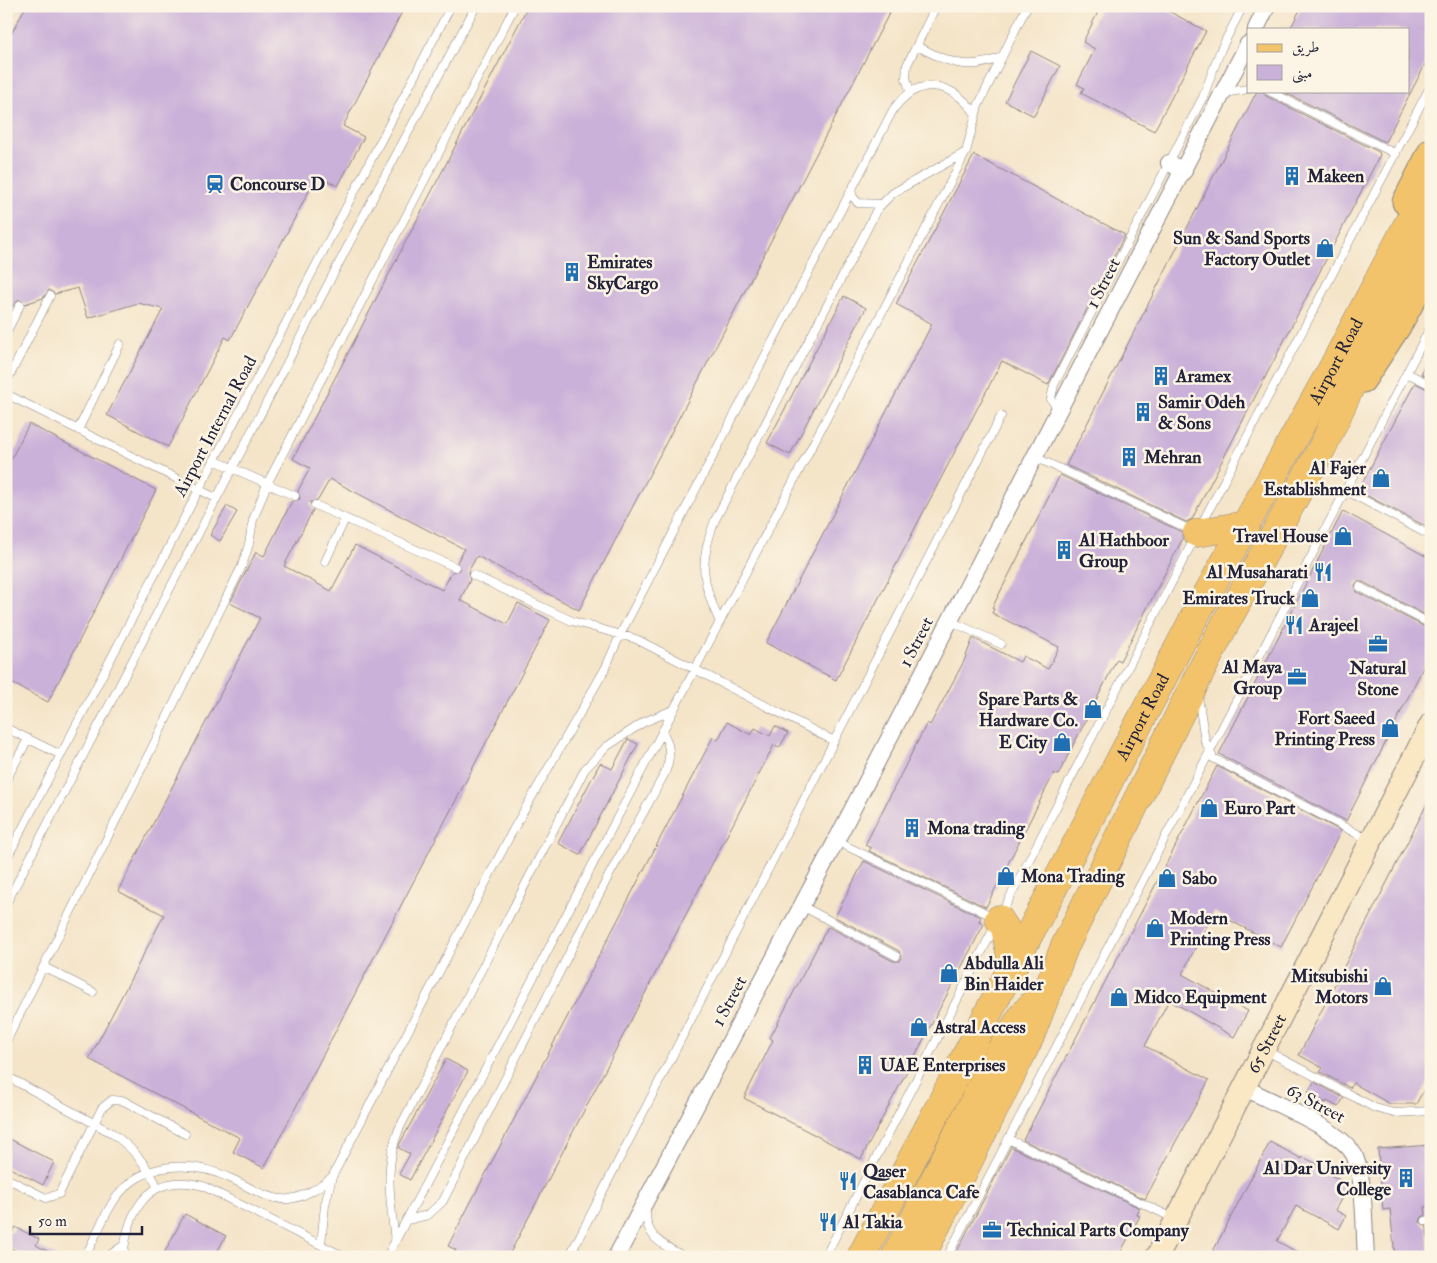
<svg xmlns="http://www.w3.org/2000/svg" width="1437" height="1263" viewBox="0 0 1437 1263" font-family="'IM FELL Double Pica',Amiri,serif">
	<rect width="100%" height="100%" fill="#fcf5e5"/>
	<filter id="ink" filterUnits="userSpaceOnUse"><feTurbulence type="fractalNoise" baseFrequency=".02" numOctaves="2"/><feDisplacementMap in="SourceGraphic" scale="10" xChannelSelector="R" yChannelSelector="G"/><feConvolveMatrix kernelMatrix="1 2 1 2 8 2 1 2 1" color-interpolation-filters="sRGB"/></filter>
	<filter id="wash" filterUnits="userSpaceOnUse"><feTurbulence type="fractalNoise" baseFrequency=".0096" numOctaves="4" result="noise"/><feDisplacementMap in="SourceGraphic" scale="20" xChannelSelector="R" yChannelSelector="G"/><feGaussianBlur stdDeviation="1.12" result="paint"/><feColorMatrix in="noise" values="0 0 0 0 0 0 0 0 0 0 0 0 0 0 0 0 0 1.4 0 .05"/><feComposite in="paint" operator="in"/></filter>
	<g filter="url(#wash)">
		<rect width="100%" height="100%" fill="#f4e4c8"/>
		<g id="blocks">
			<path fill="#cab1d9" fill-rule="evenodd" d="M26 6H405L343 126 364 137 338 186 317 176 230 340 225 337 168 447 107 415 163 309 138 303 88 318 78 288 55 294 49 290 43 298 25 304 19 299 12 307 6 309V44Z
				M528 6H893L579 610 477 556 468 572 470 580 460 600 507 624 518 603 550 620 264 1168 233 1152 240 1138 89 1059 164 915 118 891 260 618 230 603 256 552 264 556 292 501 300 499 298 491 310 468 293 459ZM330 479 464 549 457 562 460 570 452 572 442 590 355 545 331 591 284 566 313 510 310 502 318 500Z
				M1101 6H1159L1206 31 1154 131 1081 93 1084 88 1077 84 1095 49 1083 42Z
				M1302 6H1431V53L1385 142 1282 91H1408V29H1290Z
				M1031 51 1060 66 1034 116 1005 101Z
				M1257 91H1263L1266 96 1379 152 1380 155 1192 519 1186 522 1066 465Z
				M974 155 1125 235 1048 385 1002 361 836 680 766 643 932 324 896 304Z
				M844 296 866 308 790 455 767 443Z
				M1431 354V379L1421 374Z
				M1415 383 1431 391V529L1358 491Z
				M29 424 156 490 48 702 6 680V469Z
				M1060 475 1182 532V540L1120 661 1117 659 1058 775 1054 773 986 907 869 851 871 848 865 845 927 723 930 725 964 661 973 638 1020 662 1023 656 1048 669 1059 647 992 613 994 609 992 608Z
				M227 506 237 512 220 541 210 535Z
				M1343 511 1431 559V618L1363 582H1357L1355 585 1357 592 1431 630V652L1346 821 1219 754Z
				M727 722 751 735 755 728 770 736 775 726 788 733 779 748 774 745 508 1257H452L456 1250 448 1246 713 737 718 740Z
				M628 739 638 744 580 855 558 843 600 763 612 769Z
				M1217 766 1341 831 1281 947 1214 912 1182 974 1248 1011 1234 1037 1169 1000 1145 1046 1209 1080 1145 1199 1023 1140Z
				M1431 796V1077L1416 1104H1390L1353 1083 1350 1088 1320 1072 1323 1068 1299 1055Z
				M864 861 981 917 979 921 984 924 861 1159 744 1098 773 1040 770 1038 827 928 829 927 893 961H899L901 958 899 951 835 917Z
				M446 1059 468 1071 410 1180 399 1174 410 1154 399 1148V1145Z
				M1314 1082 1344 1098 1338 1107 1327 1101 1326 1103 1308 1092Z
				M6 1137 54 1162 43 1185 6 1166Z
				M1270 1142 1302 1159 1303 1157 1317 1164 1316 1167 1349 1185 1335 1210 1346 1216 1339 1229 1296 1206 1277 1241 1306 1257H1210Z
				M1431 1145V1206L1425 1207 1426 1215 1422 1217 1420 1222 1427 1227 1429 1256H1395L1390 1209 1383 1210 1378 1149Z
				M1011 1147 1140 1208 1137 1215 1140 1216 1118 1257H954Z
				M185 1214 226 1236 214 1257H162Z
				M15 1227 39 1239 36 1245 58 1257H28L6 1246V1230L12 1233Z"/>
		</g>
	</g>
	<g filter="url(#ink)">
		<use href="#blocks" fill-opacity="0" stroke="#8b8382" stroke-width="1"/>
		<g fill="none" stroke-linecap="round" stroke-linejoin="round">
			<g stroke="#8b8382" stroke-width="9">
				<path id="lane" d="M917 46C948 62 967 72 1002 57
					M910 91 906 78 907 65 936 6
					M1269 91 1396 154
					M1224 93 1248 89
					M851 190 853 197 858 203 881 204
					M6 333 20 305
					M1407 373 1431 385
					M6 383 50 296
					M6 394 216 498
					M1059 411 1051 399 1054 385 1203 97 1221 49 1243 6
					M78 430 120 344
					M1035 457 1193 531
					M214 460 295 496
					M1345 490 1431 536
					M315 505 455 567
					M1200 527 1431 85
					M325 562 345 519
					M473 575 572 621 636 639 834 741
					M1360 587 1431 624
					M950 621 1001 644
					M720 622C701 582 699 562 715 520L865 233 877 209 893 193 966 152
					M1198 696 1205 741 1213 758 1369 840
					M6 728 61 755
					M6 780 28 739
					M836 841 994 917
					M6 860 451 6
					M6 904 366 211 476 6
					M802 906 896 956
					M44 967 93 992
					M6 1042 242 566 249 544 253 520 267 484 515 6
					M1265 1050 1375 1108 1394 1113 1431 1111
					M6 1076 112 1133C133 1149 146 1163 158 1188
					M1008 1139 1173 1218
					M6 1178 46 1198 59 1194 102 1108 112 1100 124 1101 185 1134
					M646 1208C644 1237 662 1245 685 1257
					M407 1220 428 1215 443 1201 607 879 665 773C671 757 671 746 662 731
					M1426 1221 1431 1220
					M395 1242C391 1200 383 1169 399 1129L585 769 606 747 644 722 673 710
					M321 1244 325 1205 332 1177 513 830 605 669 621 633 893 110C918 75 951 81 975 113
					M85 1257C95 1238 103 1217 115 1199 143 1160 192 1160 232 1179 249 1187 269 1201 289 1199 305 1197 319 1187 332 1177
					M107 1257 124 1245
					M123 1257C128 1210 149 1171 203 1186L345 1257
					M387 1257 966 152 978 106 1027 6
					M569 1257 1001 416
					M825 1257 1195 537
					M947 1257 1431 326"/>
			</g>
			<g stroke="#8b8382" stroke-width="18">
				<path id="street" d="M1256 29 1267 6
					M1169 163 1184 171
					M1243 1087C1271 1102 1344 1130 1355 1157 1365 1181 1364 1230 1366 1257
					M616 1257 836 841 1248 44"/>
			</g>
			<g stroke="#8b8382" stroke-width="24">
				<g id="secondary">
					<path id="s1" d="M1157 1257 1431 724"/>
				</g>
			</g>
			<g stroke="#8b8382" stroke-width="27">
				<path id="primary" d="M1405 202 1431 151
					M1363 380 1399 325 1431 267"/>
			</g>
			<g stroke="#8b8382" stroke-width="29">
				<g id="highway">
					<path d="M1197 533 1246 525"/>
					<path d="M999 919 1005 928 1013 967"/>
					<path id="s2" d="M861 1257 1195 616 1333 367 1431 180"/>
					<path d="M895 1257 997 1056 1022 1016 1033 1004"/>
					<path d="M921 1257 1030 1037 1064 948 1196 681 1222 630 1323 446 1380 323 1431 224"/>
				</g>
			</g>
			<use href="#lane" stroke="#fff" stroke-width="8"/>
			<use href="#street" stroke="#fff" stroke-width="16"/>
			<use href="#secondary" stroke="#fae7c3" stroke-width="22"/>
			<use href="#primary" stroke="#f2c36a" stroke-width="25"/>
			<use href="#highway" stroke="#f2c36a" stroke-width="28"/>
		</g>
	</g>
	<defs>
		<g id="building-bare" transform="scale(1.5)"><path d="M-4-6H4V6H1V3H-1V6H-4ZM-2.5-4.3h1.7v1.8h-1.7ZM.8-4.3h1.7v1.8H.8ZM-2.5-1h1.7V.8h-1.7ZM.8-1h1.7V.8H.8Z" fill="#1f6fb2" stroke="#fcf5e5" stroke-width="2.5" paint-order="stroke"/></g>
		<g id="station-bare" transform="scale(1.5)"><path d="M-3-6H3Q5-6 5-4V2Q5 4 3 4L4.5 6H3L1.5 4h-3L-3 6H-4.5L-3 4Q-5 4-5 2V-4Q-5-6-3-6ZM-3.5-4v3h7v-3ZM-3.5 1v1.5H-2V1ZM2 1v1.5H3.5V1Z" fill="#1f6fb2" stroke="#fcf5e5" stroke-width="2.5" paint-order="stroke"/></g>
		<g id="shop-bare" transform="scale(1.5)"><path d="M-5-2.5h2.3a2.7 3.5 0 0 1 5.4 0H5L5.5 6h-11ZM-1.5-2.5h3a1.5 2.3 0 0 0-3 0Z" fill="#1f6fb2" stroke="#fcf5e5" stroke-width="2.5" paint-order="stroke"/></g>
		<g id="restaurant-bare" transform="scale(1.5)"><path d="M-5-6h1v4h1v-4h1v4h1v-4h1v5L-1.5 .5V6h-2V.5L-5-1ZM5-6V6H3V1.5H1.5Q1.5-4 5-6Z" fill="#1f6fb2" stroke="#fcf5e5" stroke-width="2.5" paint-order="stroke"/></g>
		<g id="office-bare" transform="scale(1.5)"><path d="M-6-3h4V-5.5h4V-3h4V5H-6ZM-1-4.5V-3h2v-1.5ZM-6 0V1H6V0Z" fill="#1f6fb2" stroke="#fcf5e5" stroke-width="2.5" paint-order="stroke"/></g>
	</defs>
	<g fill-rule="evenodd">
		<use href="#building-bare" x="1292" y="176"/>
		<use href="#station-bare" x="215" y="184"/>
		<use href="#shop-bare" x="1325" y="248"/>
		<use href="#building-bare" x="572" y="272"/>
		<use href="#building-bare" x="1161" y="376"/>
		<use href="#building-bare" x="1143" y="412"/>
		<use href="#building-bare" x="1129" y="457"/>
		<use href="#shop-bare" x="1381" y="478"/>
		<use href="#shop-bare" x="1343" y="536"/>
		<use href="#building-bare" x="1064" y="550"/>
		<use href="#restaurant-bare" x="1323" y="572"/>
		<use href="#shop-bare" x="1310" y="598"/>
		<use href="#restaurant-bare" x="1294" y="625"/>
		<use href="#office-bare" x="1378" y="644"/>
		<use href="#office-bare" x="1297" y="677"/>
		<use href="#shop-bare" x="1093" y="709"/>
		<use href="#shop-bare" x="1390" y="728"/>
		<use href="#shop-bare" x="1062" y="742"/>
		<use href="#shop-bare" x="1209" y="808"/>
		<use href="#building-bare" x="912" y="828"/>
		<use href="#shop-bare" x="1006" y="876"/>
		<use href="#shop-bare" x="1167" y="878"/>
		<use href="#shop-bare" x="1155" y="928"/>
		<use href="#shop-bare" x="949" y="973"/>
		<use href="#shop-bare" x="1383" y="986"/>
		<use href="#shop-bare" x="1119" y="997"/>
		<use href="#shop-bare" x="919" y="1027"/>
		<use href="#building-bare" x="865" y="1065"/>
		<use href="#building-bare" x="1406" y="1178"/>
		<use href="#restaurant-bare" x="848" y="1181"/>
		<use href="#restaurant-bare" x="828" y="1222"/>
		<use href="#office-bare" x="992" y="1230"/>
	</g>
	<g text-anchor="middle" stroke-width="5" stroke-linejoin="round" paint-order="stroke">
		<g font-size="18" font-weight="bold" fill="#22223b" stroke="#fcf5e5" text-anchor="start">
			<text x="1307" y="182">Makeen</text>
			<text x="230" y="190">Concourse D</text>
			<text x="1310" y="244" text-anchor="end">Sun &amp; Sand Sports<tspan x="1310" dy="21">Factory Outlet</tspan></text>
			<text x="587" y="268">Emirates<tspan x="587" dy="21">SkyCargo</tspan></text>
			<text x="1176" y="382">Aramex</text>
			<text x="1158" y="408">Samir Odeh<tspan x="1158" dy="21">&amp; Sons</tspan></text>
			<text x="1144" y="463">Mehran</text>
			<text x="1366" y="474" text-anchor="end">Al Fajer<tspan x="1366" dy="21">Establishment</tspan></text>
			<text x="1328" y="542" text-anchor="end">Travel House</text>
			<text x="1079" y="546">Al Hathboor<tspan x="1079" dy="21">Group</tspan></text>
			<text x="1308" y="578" text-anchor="end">Al Musaharati</text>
			<text x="1295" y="604" text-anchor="end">Emirates Truck</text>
			<text x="1309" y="631">Arajeel</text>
			<text x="1282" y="673" text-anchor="end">Al Maya<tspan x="1282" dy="21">Group</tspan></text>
			<text x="1378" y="674" text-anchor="middle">Natural<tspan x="1378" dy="21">Stone</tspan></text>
			<text x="1078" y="705" text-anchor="end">Spare Parts &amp;<tspan x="1078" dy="21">Hardware Co.</tspan></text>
			<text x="1375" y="724" text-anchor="end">Fort Saeed<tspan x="1375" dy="21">Printing Press</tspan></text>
			<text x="1047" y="748" text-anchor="end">E City</text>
			<text x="1224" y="814">Euro Part</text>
			<text x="927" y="834">Mona trading</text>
			<text x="1021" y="882">Mona Trading</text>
			<text x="1182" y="884">Sabo</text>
			<text x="1170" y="924">Modern<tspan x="1170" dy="21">Printing Press</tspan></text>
			<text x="964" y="969">Abdulla Ali<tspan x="964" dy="21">Bin Haider</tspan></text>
			<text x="1368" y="982" text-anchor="end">Mitsubishi<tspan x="1368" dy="21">Motors</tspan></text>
			<text x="1134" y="1003">Midco Equipment</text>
			<text x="934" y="1033">Astral Access</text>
			<text x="880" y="1071">UAE Enterprises</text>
			<text x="1391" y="1174" text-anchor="end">Al Dar University<tspan x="1391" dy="21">College</tspan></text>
			<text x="863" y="1177">Qaser<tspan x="863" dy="21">Casablanca Cafe</tspan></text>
			<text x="843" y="1228">Al Takia</text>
			<text x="1007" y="1236">Technical Parts Company</text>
		</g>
		<g font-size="18" fill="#22223b" stroke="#fcf5e5">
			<text transform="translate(1103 283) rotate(-63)" y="6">1 Street</text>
			<text dy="6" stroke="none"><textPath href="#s2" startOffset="1014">Airport Road</textPath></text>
			<text transform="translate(215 426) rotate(-62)" y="6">Airport Internal Road</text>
			<text transform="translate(916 642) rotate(-63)" y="6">1 Street</text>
			<text dy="6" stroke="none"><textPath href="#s2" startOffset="609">Airport Road</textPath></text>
			<text transform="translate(729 1001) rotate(-62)" y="6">1 Street</text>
			<text dy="6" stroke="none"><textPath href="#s1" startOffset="240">65 Street</textPath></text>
			<text transform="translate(1316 1103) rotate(28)" y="6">63 Street</text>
		</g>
	</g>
	<rect width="1437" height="1263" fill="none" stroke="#fcf5e5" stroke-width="25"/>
	<rect x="1247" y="28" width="162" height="65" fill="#fcf5e5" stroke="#a5a1a1"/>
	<rect x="1257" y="44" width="25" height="8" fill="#f2c36a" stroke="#a5a1a1"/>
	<text x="1292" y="52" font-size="15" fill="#22223b">طريق</text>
	<rect x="1257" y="65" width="25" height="15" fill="#cab1d9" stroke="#a5a1a1"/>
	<text x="1292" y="78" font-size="15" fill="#22223b">مبنى</text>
	<path d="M30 1226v8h112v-8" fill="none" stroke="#22223b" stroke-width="2.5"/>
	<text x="38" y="1226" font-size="15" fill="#22223b" stroke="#fcf5e5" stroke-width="4" paint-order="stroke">50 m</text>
</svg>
